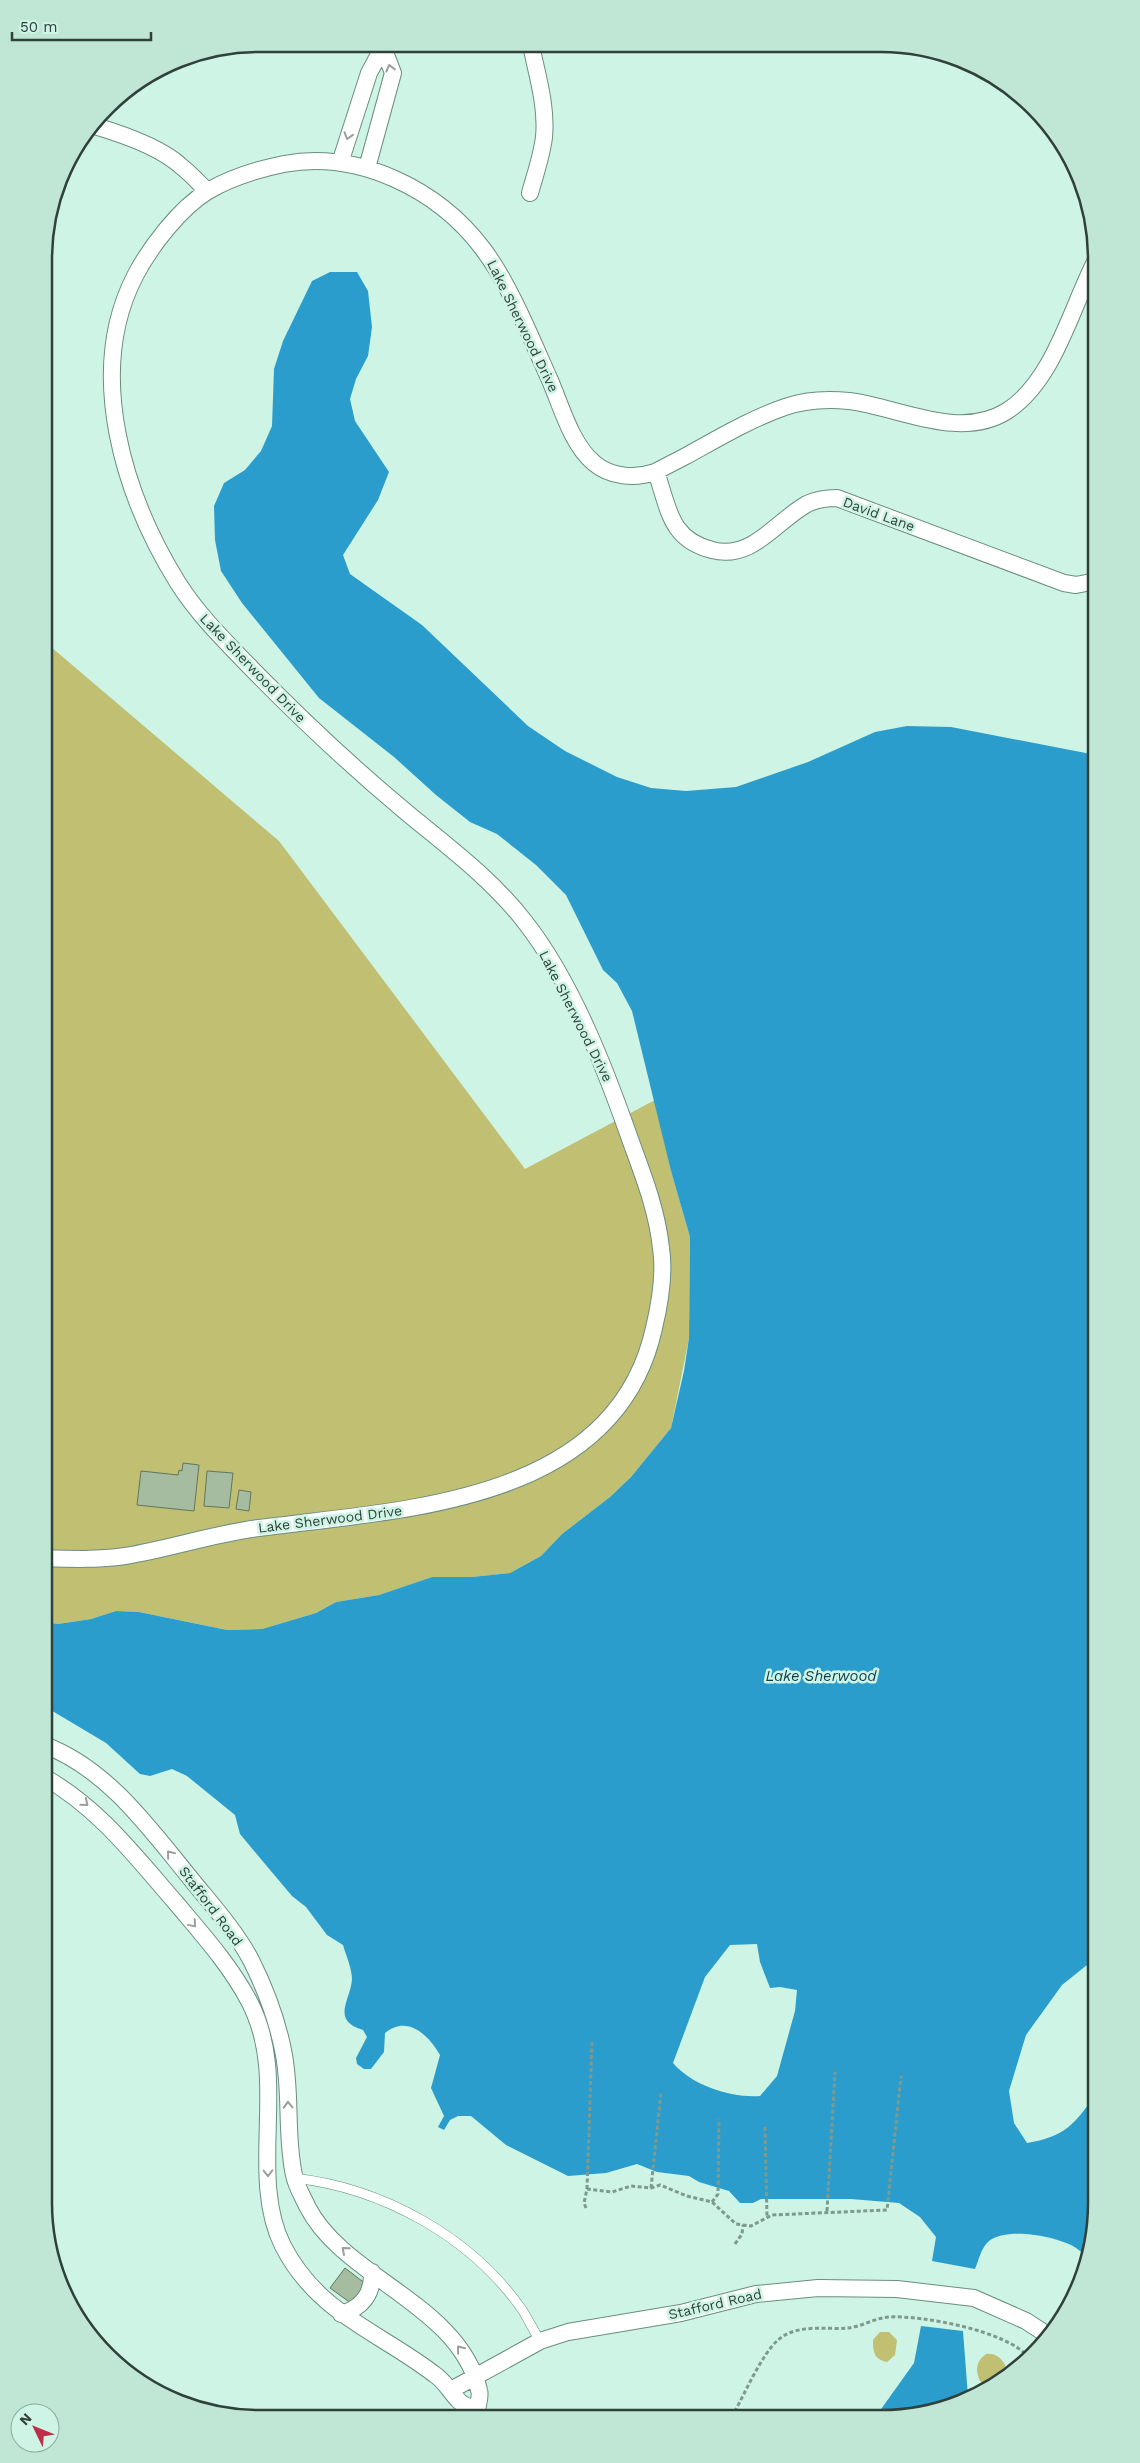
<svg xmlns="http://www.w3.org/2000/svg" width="1140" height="2463" viewBox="0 0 1140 2463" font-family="'Work Sans',sans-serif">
	<rect width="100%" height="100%" fill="#cdf4e4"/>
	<path fill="#c0bf72" d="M44 641 279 841 525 1169 655 1100 671 1171 690 1237 689 1338 671 1428 631 1477 610 1497 562 1534 541 1556 510 1573 472 1577H432L379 1595 336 1602 316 1613 262 1629 227 1630 139 1612 116 1611 91 1619 58 1624 44 1622Z
		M880 2332H889L897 2340 895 2355 887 2362C874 2359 873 2352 873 2340Z
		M986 2354C999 2352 1007 2364 1008 2376L991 2387 980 2381C975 2371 976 2361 986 2354Z"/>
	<path fill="#2b9dcd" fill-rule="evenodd" d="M330 272H357L368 291 372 327 368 356 356 379 350 399 355 421 389 472 378 500 343 555 350 574 422 625 528 726 565 751 617 777 651 788 686 791 736 787 808 762 875 732 907 726 951 727 1096 755V1961H1092L1062 1985 1026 2035 1009 2091 1014 2123 1027 2143C1064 2137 1076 2124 1096 2093V2218L1087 2256C1082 2253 1077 2248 1071 2245 1053 2236 1006 2227 989 2241 981 2248 979 2259 975 2269L932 2261 936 2237 920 2217 899 2203 851 2199H761L753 2203H740L729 2191 699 2182 689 2176 657 2172 637 2164 606 2173 568 2176 506 2145 471 2116H458L450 2120 444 2130 438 2127 444 2116 431 2088 440 2055C428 2034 407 2015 385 2033L384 2052 371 2069H364L357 2064 356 2058 367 2037 363 2030C330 2020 351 2000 352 1979 352 1969 346 1955 343 1945L327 1935 306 1907 292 1896 265 1864 240 1834 235 1815 187 1776 172 1769 150 1776 140 1774 106 1743 44 1706V1622L58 1624 91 1619 116 1611 139 1612 227 1630 262 1629 316 1613 336 1602 379 1595 432 1577H472L510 1573 541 1556 562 1534 610 1497 631 1477 671 1428 684 1371 689 1338 690 1237 671 1171 632 1011 617 983 603 970 566 895 536 865 497 834 470 822 436 795 394 757 319 698 242 603 221 571 215 540 214 506 224 483 245 470 261 451 272 426 274 369 283 341 312 281ZM757 1944 760 1962 770 1988 780 1987 797 1990 795 2011 777 2076 760 2096C731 2098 693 2086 673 2063L705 1977 730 1945Z
		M921 2326 963 2331 968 2397 937 2412 874 2419 914 2363Z"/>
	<path fill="#a6bca0" stroke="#62765c" d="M183 1463 199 1465 194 1511 137 1505 141 1471 178 1475 179 1470 182 1471Z
		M207 1471 233 1473 229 1508 204 1506Z
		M239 1490 251 1492 249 1511 236 1509Z
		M345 2268 366 2284 352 2304 330 2288Z"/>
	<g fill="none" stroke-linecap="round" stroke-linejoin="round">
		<g stroke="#6a8e80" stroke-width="10">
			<path id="service" d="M294 2178C383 2188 472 2237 523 2311 529 2321 534 2331 540 2341"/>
		</g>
		<g stroke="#6a8e80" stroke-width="18">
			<path id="minor" d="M95 126C122 134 162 148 182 167 191 174 199 183 207 191
				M340 163 369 73 383 47 393 73 367 168
				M530 193C535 175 542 155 544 137 547 106 537 75 531 45
				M656 472C669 508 669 539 712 550 752 561 776 521 807 504 817 499 826 498 837 498L1064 583 1076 585 1096 581
				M44 1558C71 1559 98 1560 125 1556 173 1548 219 1532 267 1527 409 1509 616 1501 654 1328 660 1303 665 1274 661 1248 657 1210 643 1175 630 1139 605 1068 572 982 525 922 492 879 447 846 406 812 352 767 301 719 252 669 226 642 199 616 178 583 124 496 85 373 135 276 150 247 180 208 208 191 230 178 259 169 284 164 358 150 438 189 483 249 509 283 531 338 549 378 561 405 571 444 594 463 610 477 635 479 655 472 657 471 682 458 684 457 717 439 750 419 785 407 805 400 829 399 849 401 899 407 959 441 1007 411 1054 381 1071 308 1096 260
				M44 1745C107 1768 150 1829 191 1879 212 1905 235 1930 251 1960 265 1988 277 2020 283 2050 292 2091 285 2134 294 2175 296 2186 303 2197 307 2206 343 2278 459 2304 479 2390 481 2396 478 2404 477 2410
				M44 1777C99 1808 135 1856 176 1903 202 1934 230 1965 249 2001 259 2020 265 2044 267 2064 273 2122 256 2193 283 2246 318 2314 378 2331 434 2374 445 2381 450 2392 459 2401 463 2405 471 2408 477 2410
				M341 2314C362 2308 373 2294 372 2272
				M451 2390 540 2341 568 2332 681 2313 756 2294 818 2288 897 2289 974 2298 1026 2321 1049 2336"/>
		</g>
		<path stroke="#7e998e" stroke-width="3" stroke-dasharray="4 2.5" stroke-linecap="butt" d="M765 2127 767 2218
			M651 2188 661 2093
			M587 2189 592 2041
			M712 2202 718 2194 719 2119
			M586 2208 584 2203 587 2189 612 2192 631 2186 651 2188 660 2185 687 2196 712 2202 736 2224 751 2226 772 2215 887 2210 901 2076
			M827 2211 835 2072
			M735 2244 742 2234 743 2225
			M734 2418 735 2411C746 2391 762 2354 778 2340 797 2323 827 2330 849 2328 863 2326 875 2318 889 2317 921 2315 1009 2331 1029 2358"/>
		<use href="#service" stroke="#fff" stroke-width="9"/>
		<use href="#minor" stroke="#fff" stroke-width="16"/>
	</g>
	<defs><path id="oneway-chevron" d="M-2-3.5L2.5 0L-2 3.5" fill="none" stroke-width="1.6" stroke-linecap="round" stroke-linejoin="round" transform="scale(1.25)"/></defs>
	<g stroke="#98a09c">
		<use href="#oneway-chevron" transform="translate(390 68) rotate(-104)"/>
		<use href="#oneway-chevron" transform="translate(348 136) rotate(107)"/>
		<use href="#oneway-chevron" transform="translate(85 1803) rotate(39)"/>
		<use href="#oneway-chevron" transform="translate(170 1854) rotate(-129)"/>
		<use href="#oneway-chevron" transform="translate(193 1924) rotate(50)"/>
		<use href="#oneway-chevron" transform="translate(288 2105) rotate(-92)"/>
		<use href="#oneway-chevron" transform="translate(268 2173) rotate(89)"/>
		<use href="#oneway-chevron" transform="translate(345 2250) rotate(-139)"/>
		<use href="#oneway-chevron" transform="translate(460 2349) rotate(-129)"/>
	</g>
	<g text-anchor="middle" stroke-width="5" stroke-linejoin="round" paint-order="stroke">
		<g font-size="14" fill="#30403a" stroke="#cdf4e4">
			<text transform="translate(523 326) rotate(64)" y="5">Lake Sherwood Drive</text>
			<text transform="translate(879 514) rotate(20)" y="5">David Lane</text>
			<text transform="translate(253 668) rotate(46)" y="5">Lake Sherwood Drive</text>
			<text transform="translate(576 1016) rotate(63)" y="5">Lake Sherwood Drive</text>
			<text transform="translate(330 1519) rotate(-7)" y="5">Lake Sherwood Drive</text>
			<text transform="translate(211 1906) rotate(53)" y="5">Stafford Road</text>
			<text transform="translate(715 2304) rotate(-13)" y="5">Stafford Road</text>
		</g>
		<g font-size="15" font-style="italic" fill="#0e3d51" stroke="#cdf4e4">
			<text x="821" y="1681">Lake Sherwood</text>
		</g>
	</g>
	<path d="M0 0H1140V2463H0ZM259 52H881A207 207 0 0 1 1088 259V2203A207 207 0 0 1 881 2410H259A207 207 0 0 1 52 2203V259A207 207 0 0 1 259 52Z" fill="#c0e6d6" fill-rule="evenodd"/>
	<path fill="none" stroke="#30403a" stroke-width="2.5" d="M259 52H881A207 207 0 0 1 1088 259V2203A207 207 0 0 1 881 2410H259A207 207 0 0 1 52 2203V259A207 207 0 0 1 259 52Z"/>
	<g transform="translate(35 2428) rotate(313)"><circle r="24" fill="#cdf4e4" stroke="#8eaca0"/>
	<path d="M0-4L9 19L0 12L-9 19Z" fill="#be2d49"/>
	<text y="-8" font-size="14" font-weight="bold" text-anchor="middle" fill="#30403a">N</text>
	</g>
	<path d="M12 32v8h139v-8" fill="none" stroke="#30403a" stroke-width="2.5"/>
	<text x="20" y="32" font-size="15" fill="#30403a" stroke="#cdf4e4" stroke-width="4" paint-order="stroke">50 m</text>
</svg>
